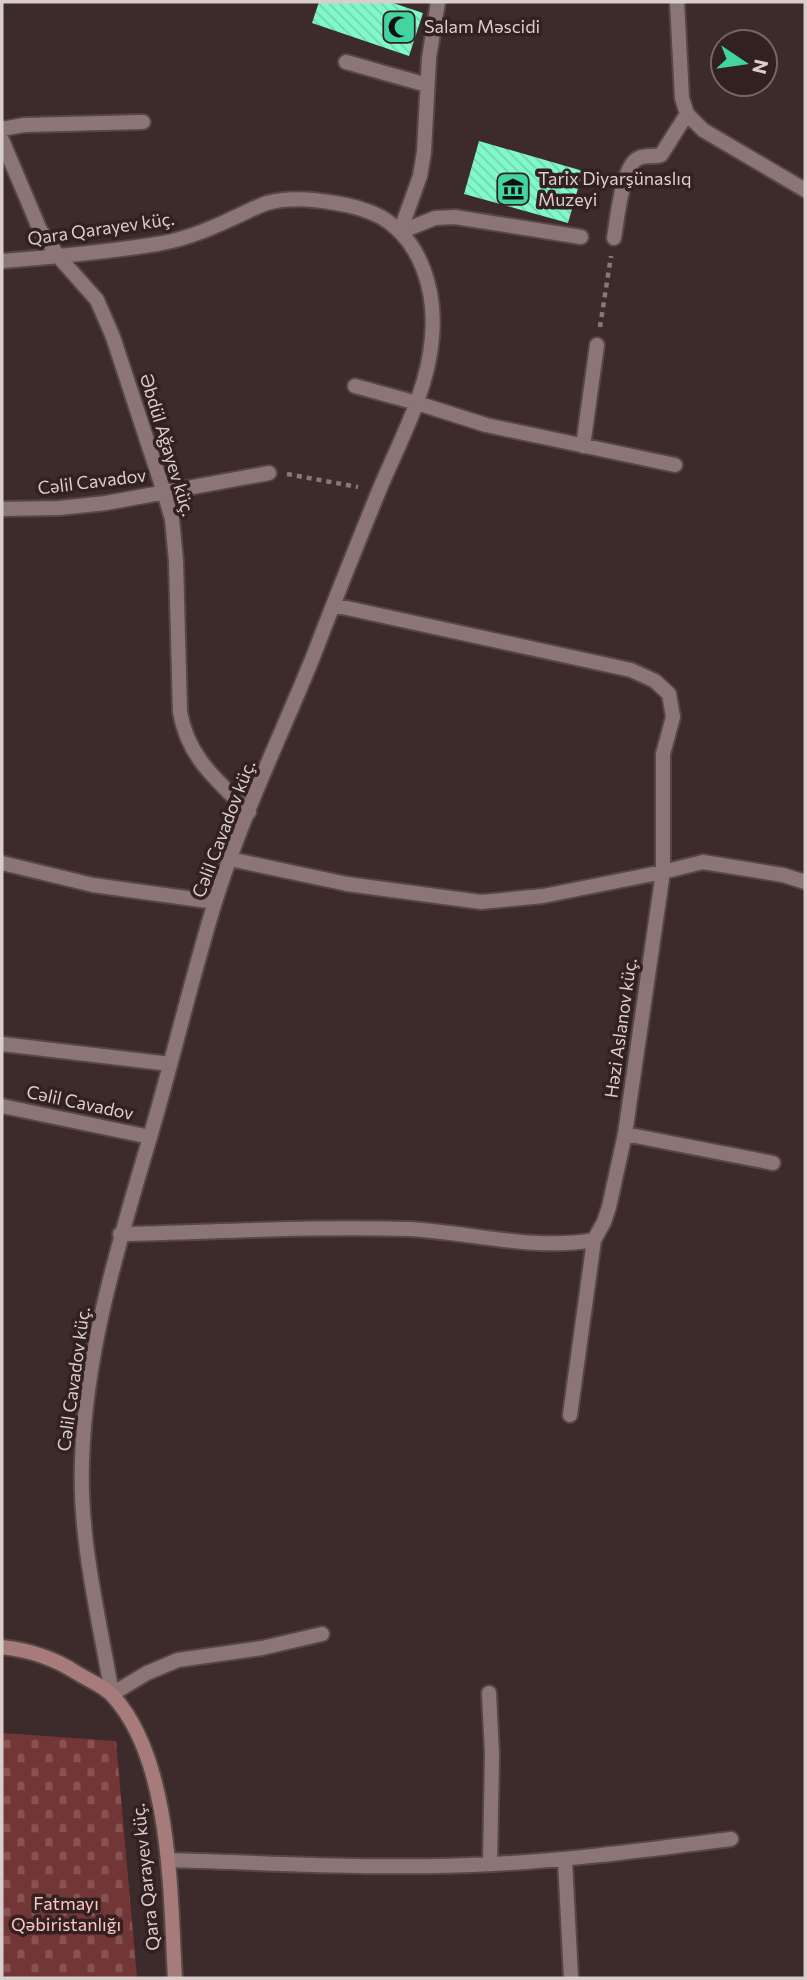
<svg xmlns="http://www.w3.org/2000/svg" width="807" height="1980" viewBox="0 0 807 1980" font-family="Commissioner,sans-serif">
	<defs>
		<pattern id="cemetery-stones" width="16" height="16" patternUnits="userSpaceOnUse" patternTransform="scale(1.75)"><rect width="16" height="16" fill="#723636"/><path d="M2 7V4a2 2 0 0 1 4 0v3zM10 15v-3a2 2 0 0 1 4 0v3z" fill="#865252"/></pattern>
		<pattern id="building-back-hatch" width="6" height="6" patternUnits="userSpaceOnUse" patternTransform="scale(1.75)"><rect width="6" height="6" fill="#80f9c8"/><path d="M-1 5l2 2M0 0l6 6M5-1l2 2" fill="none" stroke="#73d4ac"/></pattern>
	</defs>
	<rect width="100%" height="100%" fill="#3c2b2a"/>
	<path fill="url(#cemetery-stones)" d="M2 1733 116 1741 137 1978H2Z"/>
	<path fill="url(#building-back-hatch)" d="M319 2H390L423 13 409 56 312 23Z
		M479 141 583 171 568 223 464 194Z"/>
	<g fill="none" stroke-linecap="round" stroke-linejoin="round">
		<g stroke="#564747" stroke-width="18">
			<path id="lane" d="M400 232 435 218 455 217 581 237"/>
		</g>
		<g stroke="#564747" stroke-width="18">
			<path id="street" d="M677 2 682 98 687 114 703 130 805 190
				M346 62 427 85
				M2 129 24 125 143 122
				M2 140 40 230 58 256 97 300 113 337 164 492 172 519 176 561 180 712C188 758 217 780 249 812
				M400 232 420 176 424 152 429 58 438 2
				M614 238C617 221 622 164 639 158 646 155 654 157 661 155L687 114
				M2 261C54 257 106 252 157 244 183 240 208 230 231 219 243 214 255 207 267 203 289 197 313 199 335 203 350 205 367 210 381 217 422 241 436 292 432 337 428 392 399 442 378 493 356 547 334 602 313 657 280 738 241 818 215 902 191 980 173 1059 150 1137 119 1243 85 1351 82 1462 79 1539 99 1618 112 1694L147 1673 178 1660 262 1648 322 1634
				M355 386 417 403 486 425 675 465
				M583 446 597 345
				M2 509 59 508 106 503 269 473
				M230 859 347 884 481 902 543 896 663 872 703 862 783 875 805 882
				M2 863 93 885 215 902
				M2 1044 170 1064
				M2 1106 150 1137
				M625 1134 773 1163
				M120 1234C216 1232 313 1226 408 1229 469 1232 533 1251 594 1240L604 1222 609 1207 625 1134 663 872V754L673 717 669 694 655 681 631 670 333 605
				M570 1415 594 1240
				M489 1693 492 1754 490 1864
				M168 1860C276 1863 385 1870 493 1864 573 1860 652 1849 731 1839
				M565 1860 571 1978"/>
		</g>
		<g stroke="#564747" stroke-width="18">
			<path id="secondary" d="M2 1647C29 1650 54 1658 77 1673 88 1680 104 1686 113 1696 172 1761 170 1894 175 1978"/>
		</g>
		<path stroke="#887978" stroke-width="4.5" stroke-dasharray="5 5" stroke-linecap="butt" d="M600 327 611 256
			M287 474 358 487"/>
		<use href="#lane" stroke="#8b7675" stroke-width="14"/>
		<use href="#street" stroke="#8b7675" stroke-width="14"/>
		<use href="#secondary" stroke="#a77b7a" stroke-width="14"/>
	</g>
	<defs>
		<g id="mosque-square" transform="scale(1.75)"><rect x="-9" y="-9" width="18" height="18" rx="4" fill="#42d4a1" stroke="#322120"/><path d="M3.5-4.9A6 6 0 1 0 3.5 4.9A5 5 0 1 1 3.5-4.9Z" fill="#111"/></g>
		<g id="museum-square" transform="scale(1.75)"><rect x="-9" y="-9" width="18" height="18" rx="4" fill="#42d4a1" stroke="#322120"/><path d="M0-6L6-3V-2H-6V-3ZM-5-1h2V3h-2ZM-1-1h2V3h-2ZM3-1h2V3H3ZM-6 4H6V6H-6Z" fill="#111"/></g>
	</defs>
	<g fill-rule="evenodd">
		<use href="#mosque-square" x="399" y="27"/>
		<use href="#museum-square" x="513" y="189"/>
	</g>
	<g text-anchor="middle" stroke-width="7" stroke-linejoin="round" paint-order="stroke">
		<g font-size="18" fill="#dacecd" stroke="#322120" text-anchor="start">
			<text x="424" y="33">Salam Məscidi</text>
			<text x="538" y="185">Tarix Diyarşünaslıq<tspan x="538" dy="21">Muzeyi</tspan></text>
		</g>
		<g font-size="18" fill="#dacecd" stroke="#322120">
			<text transform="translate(101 229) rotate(-8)" y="6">Qara Qarayev küç.</text>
			<text transform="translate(167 445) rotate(73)" y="6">Əbdül Ağayev küç.</text>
			<text transform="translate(92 482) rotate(-7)" y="6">Cəlil Cavadov</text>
			<text transform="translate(224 829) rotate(-69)" y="6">Cəlil Cavadov küç.</text>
			<text transform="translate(621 1028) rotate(-82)" y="6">Həzi Aslanov küç.</text>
			<text transform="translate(80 1103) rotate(12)" y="6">Cəlil Cavadov</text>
			<text transform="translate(74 1379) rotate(-82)" y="6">Cəlil Cavadov küç.</text>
			<text transform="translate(146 1877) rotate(-96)" y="6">Qara Qarayev küç.</text>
		</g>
		<g font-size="18" fill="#fec6c4" stroke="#322120">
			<text x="66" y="1910">Fatmayı<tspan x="66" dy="21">Qəbiristanlığı</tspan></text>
		</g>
	</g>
	<rect width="807" height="1980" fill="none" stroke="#dacecd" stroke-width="7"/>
	<g transform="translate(744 63) rotate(103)"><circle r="33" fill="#322120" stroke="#756665" stroke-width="2"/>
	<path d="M0-5L12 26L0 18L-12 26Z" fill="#42d4a1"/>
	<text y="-10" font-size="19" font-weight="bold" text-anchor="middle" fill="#dacecd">N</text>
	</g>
</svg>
